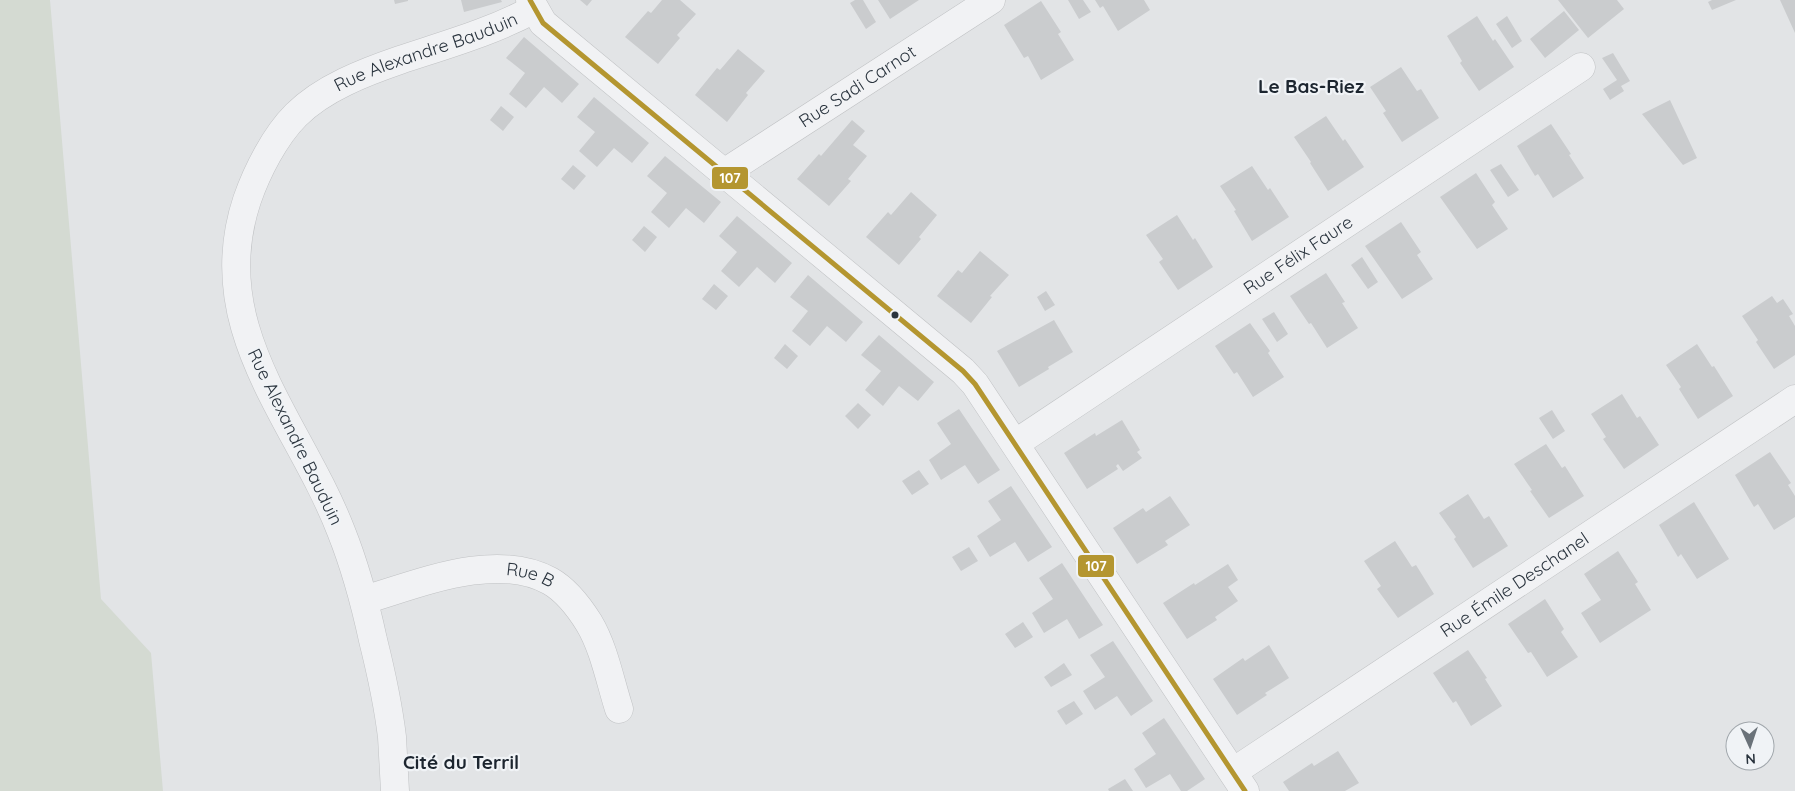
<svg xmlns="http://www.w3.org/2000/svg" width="1795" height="791" viewBox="0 0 1795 791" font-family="Quicksand,sans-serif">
	<rect width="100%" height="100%" fill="#e2e4e6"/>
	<path fill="#d4dad2" d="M0 0H50L101 599 151 653 163 791H0Z"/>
	<path fill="#caccce" d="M394 0H408V1L395 4Z
		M461 0H501L502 2 464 12Z
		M580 0H592L587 6Z
		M662 0H680L696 14 677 35 680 38 658 64 625 37 648 11 651 13Z
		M855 0H863L876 22 866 29 850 3Z
		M878 0H919L890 19Z
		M1068 0H1083L1091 12 1079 19Z
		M1095 0H1144L1150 10 1118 31 1103 6 1100 8Z
		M1558 0H1617L1624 9 1588 38Z
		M1712 0H1736L1712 10 1708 2Z
		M1780 0H1795V33Z
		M1041 1 1061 32 1058 34 1074 60 1041 80 1028 56 1024 58 1004 25Z
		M1564 11 1579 30 1545 58 1530 39Z
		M1477 16 1493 41 1495 39 1514 67 1479 91 1460 63 1462 61 1447 36Z
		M1507 16 1522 41 1512 48 1496 24Z
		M524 37 579 84 562 103 544 87 526 108 509 94 525 73 506 58Z
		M738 49 765 71 746 93 748 95 727 122 695 95 717 68 720 70Z
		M1613 53 1630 81 1621 86 1624 91 1610 100 1603 89 1617 80 1602 58Z
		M1401 67 1417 91 1421 89 1439 118 1402 142 1383 113 1386 111 1370 87Z
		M594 97 649 143 632 163 614 148 597 167 579 151 595 132 577 117Z
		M1670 100 1697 158 1683 165 1642 114Z
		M501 106 514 117 503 131 490 120Z
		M1326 116 1343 141 1345 139 1364 167 1328 191 1310 163 1311 162 1294 137Z
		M852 120 865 131 853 145 867 156 848 179 851 181 829 206 797 179 819 154 821 156Z
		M1551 124 1571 154 1569 155 1584 178 1553 198 1538 174 1535 176 1517 146Z
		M665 156 721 202 704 223 686 208 669 228 651 212 667 193 647 176Z
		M1501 164 1519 190 1508 197 1490 170Z
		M573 165 586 176 574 190 561 179Z
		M1252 166 1268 190 1270 188 1289 217 1252 241 1234 211 1236 210 1220 186Z
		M1476 173 1495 202 1492 205 1508 229 1477 249 1440 197Z
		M911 192 937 215 919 237 921 239 899 265 866 237 888 212 891 215Z
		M1177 215 1193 240 1195 238 1213 267 1178 290 1159 262 1163 259 1146 235Z
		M737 216 792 263 775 283 757 267 739 287 721 271 737 252 719 236Z
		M1401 222 1421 252 1417 255 1433 279 1402 299 1365 246Z
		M644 226 657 237 645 252 632 240Z
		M980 251 1009 275 990 296 992 297 971 323 937 296 958 270 962 273Z
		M1362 257 1378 282 1368 289 1351 265Z
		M1326 273 1345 302 1342 303 1358 328 1327 348 1311 323 1309 324 1290 296Z
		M808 275 863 322 846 342 827 326 810 346 792 331 808 311 790 297Z
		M714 284 728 296 716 310 702 299Z
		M1046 291 1055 305 1045 311 1037 297Z
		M1772 296 1777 303 1783 299 1793 314 1789 316 1795 326V355L1774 369 1756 342 1758 340 1742 316Z
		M1274 312 1288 334 1277 342 1262 319Z
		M1054 320 1073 352 1048 367 1049 369 1019 387 997 351Z
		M1250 323 1270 351 1268 353 1284 377 1253 397 1237 372 1234 374 1215 346Z
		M879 335 934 382 918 401 899 386 883 406 865 390 881 371 861 355Z
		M785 344 798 356 787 369 774 358Z
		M1697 344 1712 367 1714 366 1733 396 1698 419 1679 389 1681 387 1666 365Z
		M1622 394 1637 418 1640 416 1659 445 1624 469 1603 439 1606 437 1591 414Z
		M858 403 871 415 858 429 845 416Z
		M959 409 1000 470 978 484 965 465 941 480 929 460 951 444 937 423Z
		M1552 410 1565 431 1553 439 1539 418Z
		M1122 420 1140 450 1137 452 1142 458 1123 471 1118 464 1116 466 1118 469 1087 489 1064 453 1095 433 1096 436Z
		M1546 444 1562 468 1565 466 1584 496 1549 518 1530 491 1532 490 1514 464Z
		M1770 452 1791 483 1788 485 1795 496V517L1774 530 1758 504 1754 507 1735 475Z
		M919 470 929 484 912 495 902 481Z
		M1011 486 1052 547 1028 562 1015 542 990 557 977 536 1001 520 988 501Z
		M1468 494 1484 519 1489 516 1508 546 1473 568 1454 539 1456 537 1439 513Z
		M1170 496 1190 525 1165 541 1168 545 1137 564 1113 528 1143 508 1146 512Z
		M1694 502 1729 559 1697 579 1681 554 1678 557 1659 525Z
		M1395 541 1412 567 1416 565 1434 594 1398 618 1377 589 1381 586 1364 561Z
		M969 547 978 561 961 571 952 557Z
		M1618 551 1638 582 1635 584 1651 610 1600 643 1581 613 1601 600 1584 574Z
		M1062 563 1103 625 1079 639 1067 619 1044 633 1032 613 1053 599 1039 578Z
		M1228 564 1238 580 1228 587 1238 601 1215 617 1217 620 1187 639 1163 603 1194 583 1195 585Z
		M1545 599 1564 629 1561 632 1578 657 1547 677 1531 652 1528 653 1508 624Z
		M1023 622 1033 637 1015 648 1005 634Z
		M1113 641 1153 701 1131 716 1117 696 1095 710 1083 691 1105 677 1090 655Z
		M1269 645 1289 678 1265 693 1267 695 1237 715 1213 679 1243 658 1245 661Z
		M1468 650 1487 678 1485 679 1502 706 1471 726 1456 701 1453 703 1433 673Z
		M1064 663 1072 675 1051 687 1044 677Z
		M1074 701 1083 714 1066 725 1057 711Z
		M1164 718 1205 779 1187 791H1181L1170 774 1146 788 1134 769 1156 754 1142 733Z
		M1338 751 1359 783 1345 791H1289L1283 782 1312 763 1314 766Z
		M1125 779 1133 791H1109L1108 789Z"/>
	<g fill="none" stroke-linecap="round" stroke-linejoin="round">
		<g stroke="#c0c2c4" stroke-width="29">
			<g id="minor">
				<path d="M530 0 543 23 892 312 963 371 975 384 1245 791"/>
				<path id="s1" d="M724 173 991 0"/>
				<path id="s2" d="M1016 443 1581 67"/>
				<path id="s3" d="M364 600C419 584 495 551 550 581 566 590 579 607 589 623 604 648 610 681 619 709"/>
				<path id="s4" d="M1233 772 1795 399"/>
				<path id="s5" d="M395 791C394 773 393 755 392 737 388 704 381 672 373 640 365 603 355 566 341 531 298 420 204 329 247 200 257 171 275 136 296 115 323 88 365 72 400 60 445 45 492 32 534 9"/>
			</g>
		</g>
		<use href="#minor" stroke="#f1f2f4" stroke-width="28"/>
		<g stroke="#f0f3f6" stroke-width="9">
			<path id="bus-1" d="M530 0 543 23 963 371 975 384 1245 791"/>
		</g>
		<use href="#bus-1" stroke="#b49630" stroke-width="5"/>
	</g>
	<circle fill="#2a343e" stroke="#f0f3f6" stroke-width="2" cx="895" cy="315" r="4.5"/>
	<g text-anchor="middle" stroke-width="4.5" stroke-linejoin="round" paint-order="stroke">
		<g font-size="18" fill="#2a343e" stroke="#f0f3f6">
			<text dy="6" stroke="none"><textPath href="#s5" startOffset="866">Rue Alexandre Bauduin</textPath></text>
			<text dy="6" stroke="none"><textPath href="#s1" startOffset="159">Rue Sadi Carnot</textPath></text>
			<text dy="6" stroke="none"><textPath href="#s2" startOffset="339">Rue Félix Faure</textPath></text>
			<text transform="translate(295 437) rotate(64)" y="6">Rue Alexandre Bauduin</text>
			<text dy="6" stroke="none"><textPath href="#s3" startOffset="171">Rue B</textPath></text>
			<text dy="6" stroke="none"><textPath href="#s4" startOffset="338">Rue Émile Deschanel</textPath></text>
		</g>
		<g font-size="19" font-weight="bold" fill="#1c252f" stroke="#f0f3f6">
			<text x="1311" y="93">Le Bas-Riez</text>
			<text x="461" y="769">Cité du Terril</text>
		</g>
	</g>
	<g stroke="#f0f3f6" stroke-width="2">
		<rect x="711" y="166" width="38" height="24" rx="5" fill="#b49630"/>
		<rect x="1077" y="554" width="38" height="24" rx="5" fill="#b49630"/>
	</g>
	<g font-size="14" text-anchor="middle" font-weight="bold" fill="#fff">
		<text x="730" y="183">107</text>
		<text x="1096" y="571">107</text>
	</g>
	<g transform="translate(1750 746) rotate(177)"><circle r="24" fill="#f0f3f6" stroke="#a1a7ac"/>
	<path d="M0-4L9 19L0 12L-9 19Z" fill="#6a7279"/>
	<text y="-8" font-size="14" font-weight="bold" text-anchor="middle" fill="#2a343e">N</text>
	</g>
</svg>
